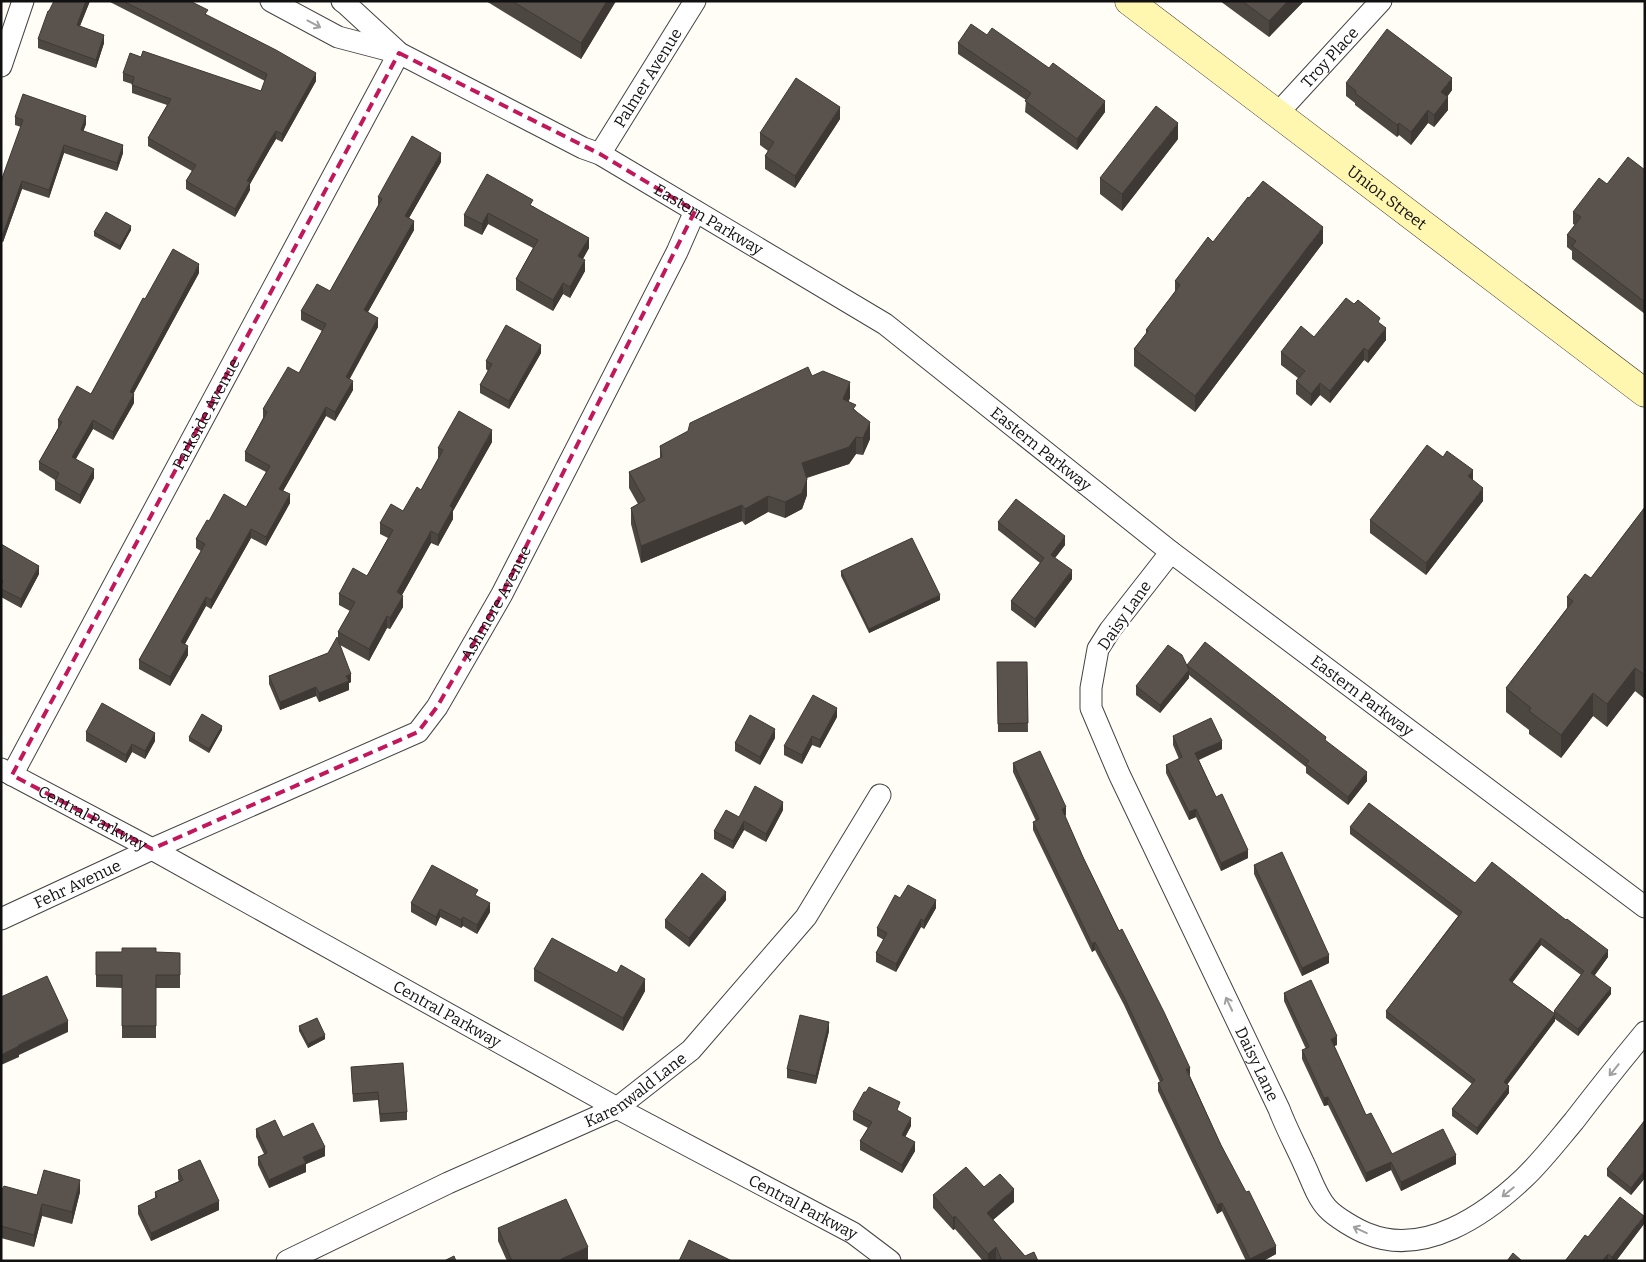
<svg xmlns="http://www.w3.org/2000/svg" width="1646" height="1262" viewBox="0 0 1646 1262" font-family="Bitter,serif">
	<rect width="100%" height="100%" fill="#fffdf5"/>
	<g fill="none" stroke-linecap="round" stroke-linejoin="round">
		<g stroke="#444" stroke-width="23">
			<g id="street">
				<path id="s1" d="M271 1 338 37 399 53 583 148 600 154 885 324 1171 552 1645 907"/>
				<path d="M342 1 346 4 397 51"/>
				<path d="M1 66 23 1"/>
				<path id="s2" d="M1278 113 1381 1"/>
				<path id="s3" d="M600 154 695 1"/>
				<path id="s4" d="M1171 552 1110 630 1098 649 1091 688V708L1119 774 1279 1109C1286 1128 1296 1146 1304 1164 1311 1178 1316 1196 1327 1208 1335 1217 1357 1230 1368 1234 1424 1257 1485 1215 1524 1178 1542 1161 1558 1140 1574 1121 1597 1091 1621 1061 1645 1032"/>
				<path id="s5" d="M1 769 152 849 617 1108 853 1233 890 1261"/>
				<path id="s6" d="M12 775 399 53"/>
				<path id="s7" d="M1 919 152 849 418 732 437 707 502 594 677 252 695 211"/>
				<path id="s8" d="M287 1261 448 1183 617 1108 691 1050 806 917 880 795"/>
			</g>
		</g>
		<g stroke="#333" stroke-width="29">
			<g id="secondary">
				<path id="s9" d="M1129 1 1645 393"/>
			</g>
		</g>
		<use href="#street" stroke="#fff" stroke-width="21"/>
		<use href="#secondary" stroke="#fff6b0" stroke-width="28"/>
	</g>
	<path fill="#4d4742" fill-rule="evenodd" d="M90 1 80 26 104 43 96 68 38 48V39L49 11Z
		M108 1H190L208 16 316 81 282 142 276 139 270 149 250 184V190L235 217 186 189V181L192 171 148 146V138L167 105 132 93V84L123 81V73L141 57 261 91 265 81Z
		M486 1H616L581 59Z
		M1220 1H1304L1269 37Z
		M987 35 1105 112 1077 150 1025 112 1026 100 958 54V43Z
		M1346 83 1452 90 1447 97 1448 110 1434 127 1428 123 1411 145 1399 135 1397 137 1355 105V103L1346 96Z
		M15 117 86 124 83 131 123 153 117 171 64 153 49 198 22 189 3 242H1V181L21 127 15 125Z
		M840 119 795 188 765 169V156L768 151 760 145V133Z
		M1178 139 1122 211 1100 194V178Z
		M441 162 409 218 414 230 368 312 378 327 349 379 353 390 335 421 326 416 283 491 290 503 266 546 251 538 211 609 206 606 185 644 188 655 170 686 139 669V660L201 551 196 548V539L209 521 246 507 266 472 245 461V452L263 418V409L299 373 322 331 301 320V311L330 291 378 206V197Z
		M1645 170V314L1572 259V251L1567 247V235L1575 225 1573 224V212L1607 184Z
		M533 206 589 248 583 259 585 271 570 298 563 294 553 311 516 290V279L533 248 488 224 482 235 464 226V215Z
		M131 230 120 250 94 236V232Z
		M1213 242 1323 243 1195 412 1134 366V349L1146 334V330L1175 292V281Z
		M199 273 133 394 134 403 113 440 93 429 76 459 94 478 80 504 55 490V480L39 470V462L58 428V420L91 394 145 299Z
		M1380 324 1386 340 1368 363 1364 360 1330 403 1320 395 1311 406 1296 394V381L1298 378 1281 365V352L1314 337Z
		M541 353 509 409 480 393V385L488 371 486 369V361Z
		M812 376 850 398 848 402 856 411 870 439 863 455 856 454 849 464 807 478V495L802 509 785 518 768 512 745 525 742 521 641 563 631 524V508L638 504 629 488V472L660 459V446Z
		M492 442 453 511V519L438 546 431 543 402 595 403 607 390 629 387 628 369 661 340 645 351 682 349 683V690L319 702 316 696 280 710 269 684V676L328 653 338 640V632L350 611 339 605V594L367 576 388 538 380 534V523L403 511 421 490 438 459V448Z
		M1483 501 1426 575 1370 533V520Z
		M1645 507V699L1635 691 1607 727 1593 716 1561 758 1529 734V730L1506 712V688L1567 608V597L1591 578Z
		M998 522 1065 545 1055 558 1072 579 1035 628 1011 610V601L1040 563 998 530Z
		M1 544 39 574 21 608 1 597Z
		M841 571 940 600 869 633 841 576Z
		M997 662H1027L1028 732H998Z
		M1187 665 1326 741 1367 781 1348 805 1306 773V767L1189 675V678L1160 713 1136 695V686Z
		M837 717 820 748 812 745 802 764 784 755V746Z
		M222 730 209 753 189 741V737Z
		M86 732 155 741 145 759 132 752 126 763 86 741Z
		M1173 736 1222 749 1199 760 1216 797 1248 858 1221 871 1196 817 1189 820 1166 773V765L1179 759 1173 745Z
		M775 738 760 765 735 751V743Z
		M1013 763 1066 815 1065 816 1083 857 1190 1076 1221 1145 1276 1254 1263 1261H1246L1222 1211 1217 1214 1187 1152 1158 1091V1083L1160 1082 1124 1005 1095 950 1092 952 1033 830V822L1036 821 1013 772Z
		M783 810 766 842 744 830 733 849 714 839V831L739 817Z
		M1350 827 1475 883 1608 957 1595 975 1611 994 1578 1036 1555 1019V1021L1507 1084 1509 1093 1477 1135 1452 1116V1109L1472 1084 1386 1018V1011L1458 916 1350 834ZM1541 945 1581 975 1554 1011V1013L1512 982Z
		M1254 865 1329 963 1302 976 1254 874Z
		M478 897 490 912 477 934 463 926 461 928 440 917 436 926 411 912V903Z
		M900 898 936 908 924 929 921 927 896 972 876 962V953L884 940 877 936V928Z
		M726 900 689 947 665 928V920Z
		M96 952 180 953V988H156V1038H122V988L96 987Z
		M534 969 645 991 623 1031 534 981Z
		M1284 993 1337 1045 1334 1046 1366 1115 1392 1154 1456 1164 1401 1191 1391 1170 1366 1182 1328 1105 1324 1106 1302 1059V1050L1306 1049 1284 1001Z
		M299 1026 325 1039 308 1048 299 1031Z
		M829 1031 816 1084 787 1078V1069Z
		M351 1067 407 1112V1120L380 1122 378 1100 353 1102Z
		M899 1111 911 1126 905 1137 915 1151 902 1173 860 1150V1141L868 1128 853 1120V1112Z
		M1645 1120V1178L1631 1195 1607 1176V1169Z
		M256 1129 283 1137 325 1156 306 1164V1172L269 1188 258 1165V1157L264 1154 256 1137Z
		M178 1170 219 1210 151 1241 138 1214V1206L155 1199V1192L179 1181 178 1179Z
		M984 1187 1014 1202 993 1220 1025 1256 1038 1261H997L996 1260 995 1261H983L955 1229 953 1230 933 1208V1195Z
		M1 1191 37 1195 80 1192 72 1224 42 1216 34 1247 1 1238Z
		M1644 1224 1616 1261H1565L1588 1237Z
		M498 1228 588 1260 585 1261H507L498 1241Z"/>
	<path fill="#3f3936" d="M86 1H90L77 33V25Z
		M607 1H616L581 59V43Z
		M1288 1H1304L1269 37V21Z
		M104 35V43L96 68V60Z
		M316 73V81L282 142V134Z
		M1452 78V90L1441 105V92Z
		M1448 97V110L1434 127V115Z
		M1105 101V112L1077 150V139Z
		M840 107V119L795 188V176Z
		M1428 110V123L1411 145V132Z
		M86 116V124L81 138V130Z
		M1178 123V139L1122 211V194Z
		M1399 123V135L1397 137V125Z
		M276 131V139L270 149 250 184V190L235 217V209L247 181 270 140Z
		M64 145V153L49 198V190Z
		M123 145V153L117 171V163Z
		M441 153V162L405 225V216Z
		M22 181V189L3 242V234Z
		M488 213V224L482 235V224Z
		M414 221V230L364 319V310Z
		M131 226V230L120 250V246Z
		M1323 227V243L1195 412V396Z
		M589 238V248L578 267V256Z
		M585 260V271L570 298V287Z
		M199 264V273L130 400V392Z
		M563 283V294L553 311V300Z
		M378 318V327L346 386V377Z
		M1386 328V340L1368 363V351Z
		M541 345V353L509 409V401Z
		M1364 348V360L1330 403V391Z
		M353 381V390L335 421V412Z
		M850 382V398L843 415V399Z
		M1320 383V395L1311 406V394Z
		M134 394V403L113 440V432Z
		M326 407V416L279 498V489Z
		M93 420V429L72 465V457Z
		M870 422V439L863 455V438Z
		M492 430V442L453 511V519L438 546V535L450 506Z
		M856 437V454L849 464 802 479V463Z
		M94 469V478L80 504V495Z
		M1473 470V483L1468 476Z
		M807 479V495L802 509 785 518V502Z
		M1483 488V501L1426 575V563Z
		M290 494V503L266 546V537Z
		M768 496V512L745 525V509Z
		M742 505V521L641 563V546Z
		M251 529V538L211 609V600Z
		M431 531V543L397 604V592Z
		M1065 536V545L1051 563V555Z
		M39 566V574L21 608V599Z
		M1072 570V579L1035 628V619Z
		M940 595V600L869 633V629Z
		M403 596V607L390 629V618Z
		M206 597V606L181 651V642Z
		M387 616V628L369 661V649Z
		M188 646V655L170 686V677Z
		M1635 668V691L1607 727V704Z
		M1189 670V678L1160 713V705Z
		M351 674V682L349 683V690L319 702V693L346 676Z
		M316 687V696L280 710V702Z
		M1593 693V716L1561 758V735Z
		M837 708V717L820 748V740Z
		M222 726V730L209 753V749Z
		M775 729V738L760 765V757Z
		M155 733V741L145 759V751Z
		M812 736V745L802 764V755Z
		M1222 741V749L1195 761V753Z
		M132 744V752L126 763V755Z
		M1367 772V781L1348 805V797Z
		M783 802V810L766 842V834Z
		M1066 807V815L1062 817V809Z
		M1196 809V817L1189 820V812Z
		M744 821V830L733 849V841Z
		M1248 850V858L1221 871V863Z
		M726 892V900L689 947V938Z
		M936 900V908L924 929V921Z
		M490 903V912L477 934V925Z
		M440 909V917L436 926V917Z
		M463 917V926L461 928V920Z
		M921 919V927L896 972V964Z
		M1541 938V945L1509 987V980Z
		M1095 942V950L1092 952V944Z
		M1608 950V957L1591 980V973Z
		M1329 955V963L1302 976V968Z
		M645 979V991L623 1031V1018Z
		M1611 988V994L1578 1036V1029Z
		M1555 1014V1021L1504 1089V1082Z
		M68 1021V1032L19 1055V1057L1 1065V1055L18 1045Z
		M829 1022V1031L816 1084V1076Z
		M325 1035V1039L308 1048V1044Z
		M1337 1036V1045L1331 1047V1039Z
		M1190 1068V1076L1186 1069Z
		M1509 1086V1093L1477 1135V1128Z
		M1328 1097V1105L1324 1106V1098Z
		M911 1118V1126L902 1143V1135Z
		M915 1142V1151L902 1173V1165Z
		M325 1147V1156L306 1164V1172L269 1188V1180L303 1157Z
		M1456 1155V1164L1401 1191V1182Z
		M1391 1162V1170L1366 1182V1173Z
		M1645 1170V1178L1631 1195V1188Z
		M80 1180V1192L72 1224V1212Z
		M1014 1189V1202L987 1225V1213Z
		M219 1201V1210L151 1241V1233Z
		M1222 1203V1211L1217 1214V1205Z
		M42 1204V1216L34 1247V1235Z
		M955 1216V1229L953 1230V1218Z
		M1644 1216V1224L1616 1261H1612V1257Z
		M1276 1246V1254L1263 1261H1250V1259Z
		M588 1247V1260L585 1261H561V1259Z
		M996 1247V1260L995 1261H988V1254Z
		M1608 1254V1261H1602Z"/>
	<path fill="#5a524d" stroke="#3f3936" d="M54 1H86L77 25 104 35 96 60 38 39 48 11H49Z
		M123 1H190L208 10 205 14 276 50 316 73 282 134 276 131 270 140 247 181 250 182 235 209 186 181 196 165 148 138 171 99 132 85 134 77 123 73 130 53 141 57 143 51 261 91 267 74Z
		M512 1H607L581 43Z
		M1242 1H1288L1269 21Z
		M971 24 987 35 992 28 1049 68 1053 63 1105 101 1077 139 1025 101 1031 93 958 43Z
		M1387 29 1452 78 1441 92 1448 97 1434 115 1428 110 1411 132 1399 123 1397 125 1355 93 1356 91 1346 83Z
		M796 78 840 107 795 176 765 156 774 142 760 133Z
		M23 94 86 116 81 130 123 145 117 163 64 145 49 190 22 181 3 234H1V181L23 120 15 117Z
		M1156 106 1178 123 1122 194 1100 178Z
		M412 136 441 153 405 216 414 221 364 310 378 318 346 377 353 381 335 412 326 407 279 489 290 494 266 537 251 529 211 600 206 597 181 642 188 646 170 677 139 660 205 544 196 539 207 520 209 521 224 494 246 507 270 466 245 452 267 412 263 409 288 367 299 373 326 324 301 311 317 284 330 291 382 199 378 197Z
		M1628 157 1645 170V302L1572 246 1576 241 1567 235 1581 217 1573 212 1599 178 1607 184Z
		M487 174 533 200 530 205 589 238 578 256 585 260 570 287 563 283 553 300 516 279 538 240 488 213 482 224 464 215Z
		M1263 181 1323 227 1195 396 1134 349 1148 331 1146 330 1180 285 1175 281 1208 237 1213 242 1248 197 1249 198Z
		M106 212 131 226 120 246 94 232Z
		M173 249 199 264 130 392 134 394 113 432 93 420 72 457 94 469 80 495 55 481 59 473 39 462 62 422 58 420 77 386 91 394 135 313 143 298 145 299Z
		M1346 298 1354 304 1358 300 1380 318 1378 322 1386 328 1368 351 1364 348 1330 391 1320 383 1311 394 1296 381 1305 371 1281 352 1301 326 1314 337Z
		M506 325 541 345 509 401 480 385 492 364 486 361Z
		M808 367 812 376 823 371 850 382 843 399 856 405 853 409 870 422 863 438 856 437 849 447 802 463 807 479 802 493 785 502 768 496 745 509 742 505 641 546 631 508 645 500 629 472 662 457 660 446 688 431 690 423Z
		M459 411 492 430 450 506 453 508 438 535 431 531 397 592 403 596 390 618 387 616 369 649 338 632 355 602 339 594 353 568 367 576 393 530 380 523 391 504 403 511 417 487 421 490 443 450 438 448Z
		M1427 445 1443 457 1447 451 1473 470 1468 476 1483 488 1426 563 1370 520Z
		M1016 499 1065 536 1051 555 1072 570 1035 619 1011 601 1044 558 998 522Z
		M1645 507V675L1635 668 1607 704 1593 693 1561 735 1529 711 1531 708 1506 688 1573 601 1567 597 1585 574 1591 578Z
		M912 538 940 595 869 629 841 571Z
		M1 544 39 566 21 599 1 589V585L3 581 1 580Z
		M337 637 351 674 346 676 349 681 319 693 316 687 280 702 269 676 328 653Z
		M1205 642 1326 737 1325 740 1367 772 1348 797 1306 764 1309 761 1187 665Z
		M1168 645 1182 655 1189 670 1160 705 1136 686Z
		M997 662H1027L1028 723 998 724Z
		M813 695 837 708 820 740 812 736 802 755 784 746Z
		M102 703 155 733 145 751 132 744 126 755 86 732Z
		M202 714 222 726 209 749 189 737Z
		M750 715 775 729 760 757 735 743Z
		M1211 718 1222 741 1195 753 1216 797 1222 794 1248 850 1221 863 1196 809 1189 812 1166 765 1182 757 1173 736Z
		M1040 751 1066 807 1062 809 1083 857 1119 931 1122 929 1164 1012 1190 1068 1186 1069 1221 1145 1246 1192 1249 1191 1276 1246 1250 1259 1222 1203 1217 1205 1187 1144 1158 1083 1163 1080 1124 997 1095 942 1092 944 1033 822 1039 819 1013 763Z
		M755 786 783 802 766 834 744 821 733 841 714 831 726 810 739 817Z
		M1369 803 1475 883 1492 862 1566 920 1567 919 1608 950 1591 973 1611 988 1578 1029 1554 1011 1584 971 1541 938 1509 980 1555 1014 1504 1082 1509 1086 1477 1128 1452 1109 1475 1080 1386 1011 1462 912 1350 827Z
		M1282 852 1329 955 1302 968 1254 865Z
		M432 865 478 890 475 895 490 903 477 925 463 917 461 920 440 909 436 917 411 903Z
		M702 873 726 892 689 938 665 920Z
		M908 885 936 900 924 921 921 919 896 964 876 953 887 933 877 928 895 895 900 898Z
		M552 938 617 973 621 965 645 979 623 1018 534 969Z
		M122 948H156V952L180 953V975H156V1026H122V975H96V952H122Z
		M47 976 68 1021 18 1045 19 1046 1 1055V997Z
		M1311 980 1337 1036 1331 1039 1366 1115 1371 1113 1392 1154 1443 1129 1456 1155 1401 1182 1391 1162 1366 1173 1328 1097 1324 1098 1302 1050 1309 1047 1284 993Z
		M800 1015 829 1022 816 1076 787 1069Z
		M317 1018 325 1035 308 1044 299 1026Z
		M403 1063 407 1112 380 1114 378 1092 353 1094 351 1067Z
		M869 1087 900 1102 897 1110 911 1118 902 1135 915 1142 902 1165 860 1141 872 1122 853 1112 864 1092H866Z
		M275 1120 283 1137 313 1123 325 1147 303 1157 306 1163 269 1180 258 1157 267 1153 256 1129Z
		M1645 1120V1170L1631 1188 1607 1169Z
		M200 1160 219 1201 151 1233 138 1206 157 1197 155 1192 183 1180 178 1170Z
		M966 1167 984 1187 1000 1174 1014 1189 987 1213 1025 1256 1034 1252 1038 1261H1002L996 1247 988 1254 955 1216 953 1218 933 1195Z
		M44 1170 80 1180 72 1212 42 1204 34 1235 1 1226V1191L4 1186 37 1195Z
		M1620 1197 1644 1216 1612 1257 1608 1254 1602 1261H1565L1585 1235 1588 1237Z
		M566 1199 588 1247 561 1259V1261H512L498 1228Z
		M689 1240 732 1261H679Z
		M1513 1253 1522 1261H1507Z
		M454 1256 456 1261H444Z"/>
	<defs><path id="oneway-shaft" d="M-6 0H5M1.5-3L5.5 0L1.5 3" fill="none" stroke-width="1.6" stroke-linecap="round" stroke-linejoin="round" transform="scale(1.25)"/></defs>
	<g stroke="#a0a0a0">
		<use href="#oneway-shaft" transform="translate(314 24) rotate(28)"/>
		<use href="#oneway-shaft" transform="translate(1229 1004) rotate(-115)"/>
		<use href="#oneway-shaft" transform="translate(1614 1070) rotate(129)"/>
		<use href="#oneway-shaft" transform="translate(1508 1192) rotate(141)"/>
		<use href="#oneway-shaft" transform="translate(1360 1230) rotate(-155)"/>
	</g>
	<path fill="none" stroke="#c2185b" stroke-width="4" stroke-dasharray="10 6" stroke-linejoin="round" d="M399 53 600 154 695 211 502 594 437 707 418 732 152 849 12 775Z"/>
	<g text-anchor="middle" stroke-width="5" stroke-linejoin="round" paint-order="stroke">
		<g font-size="16" fill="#111" stroke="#fff">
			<text dy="6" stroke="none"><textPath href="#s2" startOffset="76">Troy Place</textPath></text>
			<text dy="6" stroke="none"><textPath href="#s3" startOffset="90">Palmer Avenue</textPath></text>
			<text dy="6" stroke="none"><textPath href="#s9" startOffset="324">Union Street</textPath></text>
			<text dy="6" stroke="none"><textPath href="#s1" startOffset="491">Eastern Parkway</textPath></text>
			<text dy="6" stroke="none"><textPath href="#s6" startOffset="410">Parkside Avenue</textPath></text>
			<text dy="6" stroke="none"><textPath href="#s1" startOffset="896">Eastern Parkway</textPath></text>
			<text dy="6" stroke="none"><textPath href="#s7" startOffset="608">Ashmore Avenue</textPath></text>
			<text transform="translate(1124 615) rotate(-55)" y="6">Daisy Lane</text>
			<text dy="6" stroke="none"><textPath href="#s1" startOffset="1301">Eastern Parkway</textPath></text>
			<text dy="6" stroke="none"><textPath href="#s5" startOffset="104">Central Parkway</textPath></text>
			<text dy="6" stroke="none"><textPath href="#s7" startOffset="84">Fehr Avenue</textPath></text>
			<text dy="6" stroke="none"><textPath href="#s5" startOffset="509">Central Parkway</textPath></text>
			<text dy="6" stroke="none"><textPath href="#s4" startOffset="574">Daisy Lane</textPath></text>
			<text dy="6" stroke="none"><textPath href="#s8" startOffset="389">Karenwald Lane</textPath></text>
			<text dy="6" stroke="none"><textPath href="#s5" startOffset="914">Central Parkway</textPath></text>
		</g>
	</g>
	<rect width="1646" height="1262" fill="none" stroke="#111111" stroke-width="5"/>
</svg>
